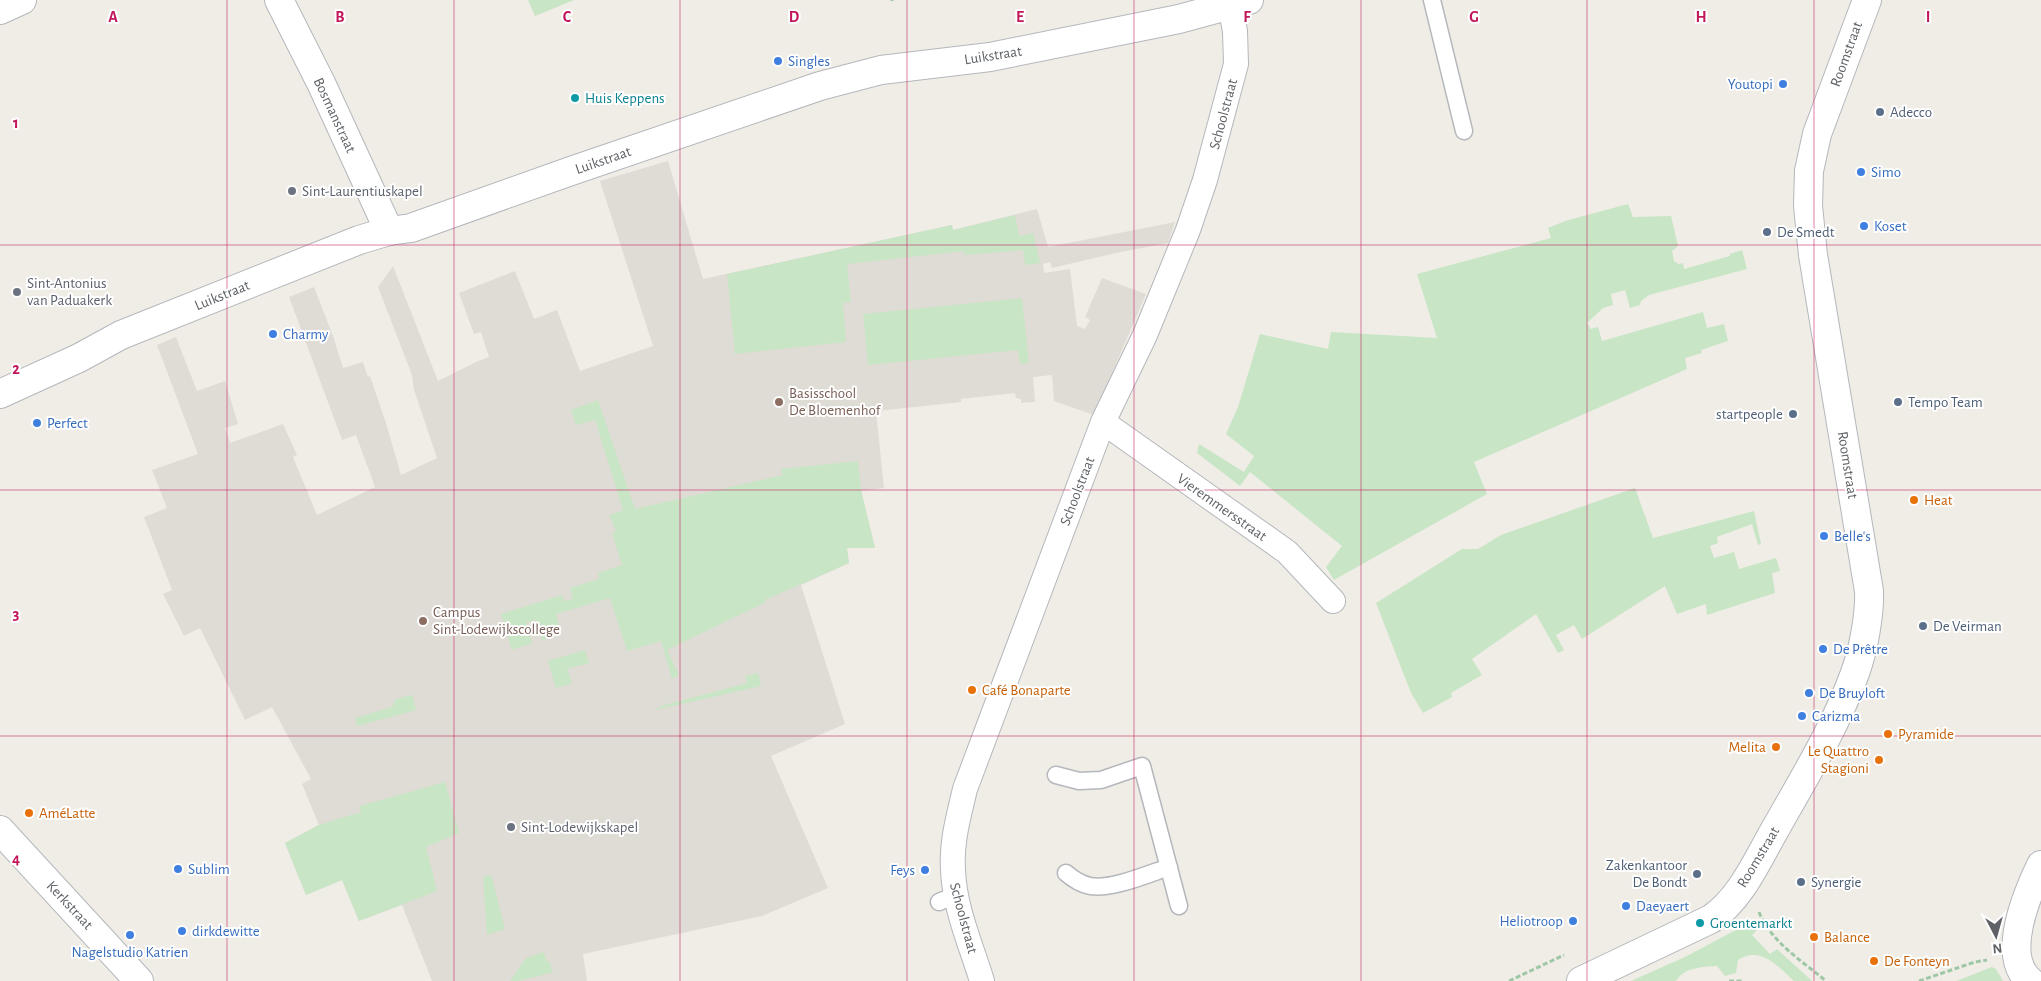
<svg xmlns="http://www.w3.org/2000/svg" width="2041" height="981" viewBox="0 0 2041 981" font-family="'Alegreya Sans',sans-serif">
	<rect width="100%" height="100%" fill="#f0ede7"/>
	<path fill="#dfdcd5" d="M668 161 703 279 952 225 953 230 1037 209 1048 247 1175 222 1168 243 1116 253 1052 268 1050 262 1043 264 1044 273 1070 269 1077 326 1085 329 1090 320 1085 317 1102 278 1146 294 1094 415 1054 401 1052 375 1033 377 1035 402 1021 403V399L1016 398 1015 393 961 399V402L953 403 876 411 884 488 861 491 875 548H847L849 563 801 585 845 724 771 756 828 888 762 916 583 954 587 981H432L402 905 359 921 342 880 306 895 285 843 319 825 302 784 311 779 272 707 245 720 200 628 184 636 163 594 172 590 144 517 167 508 152 470 198 454 157 345 176 337 197 391 225 381 238 424 225 428 230 443 283 424 297 455 293 457 317 515 375 487 356 435 342 440 289 297 314 287 333 336 343 368 363 362 368 377 370 376 386 423 401 475 437 458 414 390 412 375 378 287 393 266 438 381 476 362 489 357 481 332 474 334 459 293 515 271 534 319 557 310 580 371 653 346 600 181Z"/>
	<path fill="#c8e5c5" d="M528 0H574L535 16Z
		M1628 204 1633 217 1671 216 1678 246 1672 251 1674 261 1679 264 1683 263 1684 269 1730 256V254L1742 250 1747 269 1649 295 1641 301 1640 305 1630 308 1625 290 1611 294 1613 305 1603 308 1587 323 1591 329 1598 327 1602 341 1703 312 1707 328 1724 324 1728 341 1701 350 1702 353 1685 358 1687 369 1474 462 1487 494 1334 580 1326 567 1342 546 1250 472 1240 486 1197 453 1199 444 1244 472 1254 456 1226 434 1238 407 1260 334 1328 349 1331 332 1437 338 1417 274 1551 238 1548 228 1565 221Z
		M1015 215 1019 236 1033 233 1040 263 1025 265 1023 250 965 255 964 251 847 264 851 302 843 303 846 342 735 354 727 274 952 225 953 230Z
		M1022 298 1029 363 1020 364 1018 350 868 365 863 314Z
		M598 400 635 509 783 475 781 469 858 461 861 490 875 548H847L849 563 765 600 766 602 667 650 679 675 672 679 661 641 627 651 610 598 556 614 561 634 542 640 536 620 526 622 532 643 512 650 501 614 562 595 564 601 573 599 570 588 599 579 598 573 622 565 612 533 616 532 610 515 623 510 595 420 576 425 571 410Z
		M1635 488 1653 538 1754 511 1761 544 1758 545 1752 524 1717 537 1718 543 1710 546 1714 558 1734 552 1739 569 1776 558 1780 571 1772 573 1775 593 1707 615 1706 604 1677 614 1665 586 1582 639 1574 625 1556 635 1564 650 1558 653 1536 614 1472 659 1482 675 1451 693 1452 697 1423 713 1411 693 1376 603 1462 549H1478L1501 535Z
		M585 650 589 663 567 669 572 683 556 688 548 661Z
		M758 673 761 686 655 710 661 706 747 683 745 676Z
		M412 695 416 710 357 726 355 718 392 707 396 699Z
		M445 782 459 833 426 847 437 891 359 921 342 880 306 895 285 843 319 825 361 812 360 806Z
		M491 875 505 929 487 935 483 877Z
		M1751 922H1754L1759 928 1752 935 1770 954 1777 949 1812 981H1794C1779 967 1760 945 1738 960L1736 973 1725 976 1717 966C1703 967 1684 967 1676 981H1631L1685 957Z
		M544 952 547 962 549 961 553 972 518 981H509L511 980 526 958Z
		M1992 967 1996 969 2003 981H1956Z"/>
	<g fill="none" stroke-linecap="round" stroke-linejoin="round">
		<g stroke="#b4b7bb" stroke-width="19">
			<path id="service" d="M1432 0 1464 131
				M1056 775 1079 781 1101 780 1142 766 1179 906
				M1066 873C1073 879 1080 884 1090 886 1111 890 1148 874 1169 867
				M939 902 956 895"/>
		</g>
		<g stroke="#b4b7bb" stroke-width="26">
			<path id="pedestrian" d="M1103 422 1287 552 1333 601
				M982 981C971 945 954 907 953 869 951 842 959 815 965 789L1103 422 1145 335 1188 230 1205 180 1236 64 1235 31 1230 5"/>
		</g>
		<g stroke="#b4b7bb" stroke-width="30">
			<path id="minor" d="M279 0 321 83 389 231
				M0 10 22 0
				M2030 981C2000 956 2027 894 2041 865"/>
		</g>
		<g stroke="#b4b7bb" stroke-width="30">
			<path id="tertiary" d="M0 394 79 358 121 335 359 240 389 231 411 228 571 171 820 86 881 70 990 57 1179 19 1249 0
				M0 830 139 981
				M1581 981 1711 919C1742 898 1758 858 1777 826 1805 776 1835 728 1855 673 1863 651 1870 615 1869 591L1813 255 1808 206 1809 171 1817 134 1867 0"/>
		</g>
		<path stroke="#9ec7a6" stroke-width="3" stroke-dasharray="5 2.5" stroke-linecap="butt" d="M892 0V1
			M1759 912C1771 942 1802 961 1826 981
			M1509 981 1564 955
			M1729 981H1744
			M1919 981 1975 962 1987 960"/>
		<use href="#service" stroke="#fff" stroke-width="16"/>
		<use href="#pedestrian" stroke="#fff" stroke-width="24"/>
		<use href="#minor" stroke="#fff" stroke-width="28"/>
		<use href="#tertiary" stroke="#fff" stroke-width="28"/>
	</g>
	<path fill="none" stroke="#c2185b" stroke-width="1" stroke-opacity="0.55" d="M227 0V981M454 0V981M680 0V981M907 0V981M1134 0V981M1361 0V981M1587 0V981M1814 0V981M0 245H2041M0 490H2041M0 736H2041"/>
	<g fill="#3f7fe0" stroke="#fff" stroke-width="2">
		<circle cx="778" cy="61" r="5"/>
		<circle cx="1783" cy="84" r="5"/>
		<circle cx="1861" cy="172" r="5"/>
		<circle cx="1864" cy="226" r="5"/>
		<circle cx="273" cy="334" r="5"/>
		<circle cx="37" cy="423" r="5"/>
		<circle cx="1824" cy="536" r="5"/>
		<circle cx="1823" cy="649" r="5"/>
		<circle cx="1809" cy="693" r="5"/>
		<circle cx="1802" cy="716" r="5"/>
		<circle cx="178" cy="869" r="5"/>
		<circle cx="925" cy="870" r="5"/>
		<circle cx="1626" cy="906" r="5"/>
		<circle cx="1573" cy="921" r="5"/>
		<circle cx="182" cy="931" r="5"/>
		<circle cx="130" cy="935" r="5"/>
	</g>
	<g fill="#0f9aa8" stroke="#fff" stroke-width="2">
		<circle cx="575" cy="98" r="5"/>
		<circle cx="1700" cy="923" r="5"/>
	</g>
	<g fill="#5c6f8a" stroke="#fff" stroke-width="2">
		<circle cx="1880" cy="112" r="5"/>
		<circle cx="1767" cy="232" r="5"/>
		<circle cx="1898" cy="402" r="5"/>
		<circle cx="1793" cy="414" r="5"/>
		<circle cx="1923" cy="626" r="5"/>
		<circle cx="1697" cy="874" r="5"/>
		<circle cx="1801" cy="882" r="5"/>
	</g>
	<g fill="#6b7280" stroke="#fff" stroke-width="2">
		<circle cx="292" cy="191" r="5"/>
		<circle cx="17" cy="292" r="5"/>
		<circle cx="511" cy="827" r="5"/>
	</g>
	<g fill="#8d6e63" stroke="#fff" stroke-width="2">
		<circle cx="779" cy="402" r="5"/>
		<circle cx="423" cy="621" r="5"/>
	</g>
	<g fill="#e8710a" stroke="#fff" stroke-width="2">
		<circle cx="1914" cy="500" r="5"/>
		<circle cx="972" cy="690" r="5"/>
		<circle cx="1888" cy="734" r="5"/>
		<circle cx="1776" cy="747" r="5"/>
		<circle cx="1879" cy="760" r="5"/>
		<circle cx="29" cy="813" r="5"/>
		<circle cx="1814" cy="937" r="5"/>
		<circle cx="1874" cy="961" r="5"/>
	</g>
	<g text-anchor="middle" stroke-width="4" stroke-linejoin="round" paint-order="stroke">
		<g font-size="15" fill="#5e6266" stroke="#fff">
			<text transform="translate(1846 54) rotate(-70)" y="5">Roomstraat</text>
			<text transform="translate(993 55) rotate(-9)" y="5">Luikstraat</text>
			<text transform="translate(1223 114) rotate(-75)" y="5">Schoolstraat</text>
			<text transform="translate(335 115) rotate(65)" y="5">Bosmanstraat</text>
			<text transform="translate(603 160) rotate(-19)" y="5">Luikstraat</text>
			<text transform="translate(222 295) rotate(-22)" y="5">Luikstraat</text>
			<text transform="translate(1848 465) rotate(81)" y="5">Roomstraat</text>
			<text transform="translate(1077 491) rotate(-69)" y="5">Schoolstraat</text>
			<text transform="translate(1222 507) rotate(35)" y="5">Vieremmersstraat</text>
			<text transform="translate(1758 857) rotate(-59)" y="5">Roomstraat</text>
			<text transform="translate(70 905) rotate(47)" y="5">Kerkstraat</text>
			<text transform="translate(964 918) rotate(75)" y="5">Schoolstraat</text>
		</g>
		<g font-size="15" fill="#366cbe" stroke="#fff" text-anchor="start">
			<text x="788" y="66">Singles</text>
			<text x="1773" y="89" text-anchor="end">Youtopi</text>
			<text x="1871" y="177">Simo</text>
			<text x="1874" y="231">Koset</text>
			<text x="283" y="339">Charmy</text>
			<text x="47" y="428">Perfect</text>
			<text x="1834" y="541">Belle's</text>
			<text x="1833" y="654">De Prêtre</text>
			<text x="1819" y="698">De Bruyloft</text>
			<text x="1812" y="721">Carizma</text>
			<text x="188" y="874">Sublim</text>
			<text x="915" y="875" text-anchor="end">Feys</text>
			<text x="1636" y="911">Daeyaert</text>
			<text x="1563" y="926" text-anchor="end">Heliotroop</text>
			<text x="192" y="936">dirkdewitte</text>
			<text x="130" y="957" text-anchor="middle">Nagelstudio Katrien</text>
		</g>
		<g font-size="15" fill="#0d838f" stroke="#fff" text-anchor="start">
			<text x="585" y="103">Huis Keppens</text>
			<text x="1710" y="928">Groentemarkt</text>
		</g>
		<g font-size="15" fill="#4e5e75" stroke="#fff" text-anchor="start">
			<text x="1890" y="117">Adecco</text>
			<text x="1777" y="237">De Smedt</text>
			<text x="1908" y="407">Tempo Team</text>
			<text x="1783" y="419" text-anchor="end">startpeople</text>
			<text x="1933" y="631">De Veirman</text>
			<text x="1687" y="870" text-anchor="end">Zakenkantoor<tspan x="1687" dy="17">De Bondt</tspan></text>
			<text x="1811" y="887">Synergie</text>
		</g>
		<g font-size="15" fill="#5b616d" stroke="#fff" text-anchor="start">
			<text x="302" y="196">Sint-Laurentiuskapel</text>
			<text x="27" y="288">Sint-Antonius<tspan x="27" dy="17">van Paduakerk</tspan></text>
			<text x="521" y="832">Sint-Lodewijkskapel</text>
		</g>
		<g font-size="15" fill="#785e54" stroke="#fff" text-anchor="start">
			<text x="789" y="398">Basisschool<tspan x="789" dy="17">De Bloemenhof</tspan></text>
			<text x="433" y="617">Campus<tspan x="433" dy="17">Sint-Lodewijkscollege</tspan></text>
		</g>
		<g font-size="15" fill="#c56008" stroke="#fff" text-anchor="start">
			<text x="1924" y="505">Heat</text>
			<text x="982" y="695">Café Bonaparte</text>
			<text x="1898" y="739">Pyramide</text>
			<text x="1766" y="752" text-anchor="end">Melita</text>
			<text x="1869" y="756" text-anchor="end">Le Quattro<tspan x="1869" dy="17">Stagioni</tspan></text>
			<text x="39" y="818">AméLatte</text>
			<text x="1824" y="942">Balance</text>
			<text x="1884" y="966">De Fonteyn</text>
		</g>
	</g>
	<g font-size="16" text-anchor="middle" font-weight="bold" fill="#c2185b" stroke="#fff" stroke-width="4" stroke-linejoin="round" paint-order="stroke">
		<text x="113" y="22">A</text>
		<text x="340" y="22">B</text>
		<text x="567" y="22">C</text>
		<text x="794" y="22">D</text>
		<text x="1020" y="22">E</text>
		<text x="1247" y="22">F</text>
		<text x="1474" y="22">G</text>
		<text x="1701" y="22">H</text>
		<text x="1928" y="22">I</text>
		<text x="16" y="128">1</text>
		<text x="16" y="374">2</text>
		<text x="16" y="619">3</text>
		<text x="16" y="864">4</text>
	</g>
	<g transform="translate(1996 936) rotate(174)" stroke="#ffffff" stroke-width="4" paint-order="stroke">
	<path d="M0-4L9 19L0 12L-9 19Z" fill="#5e6266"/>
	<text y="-8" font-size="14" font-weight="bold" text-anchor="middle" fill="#5e6266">N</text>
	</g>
</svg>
